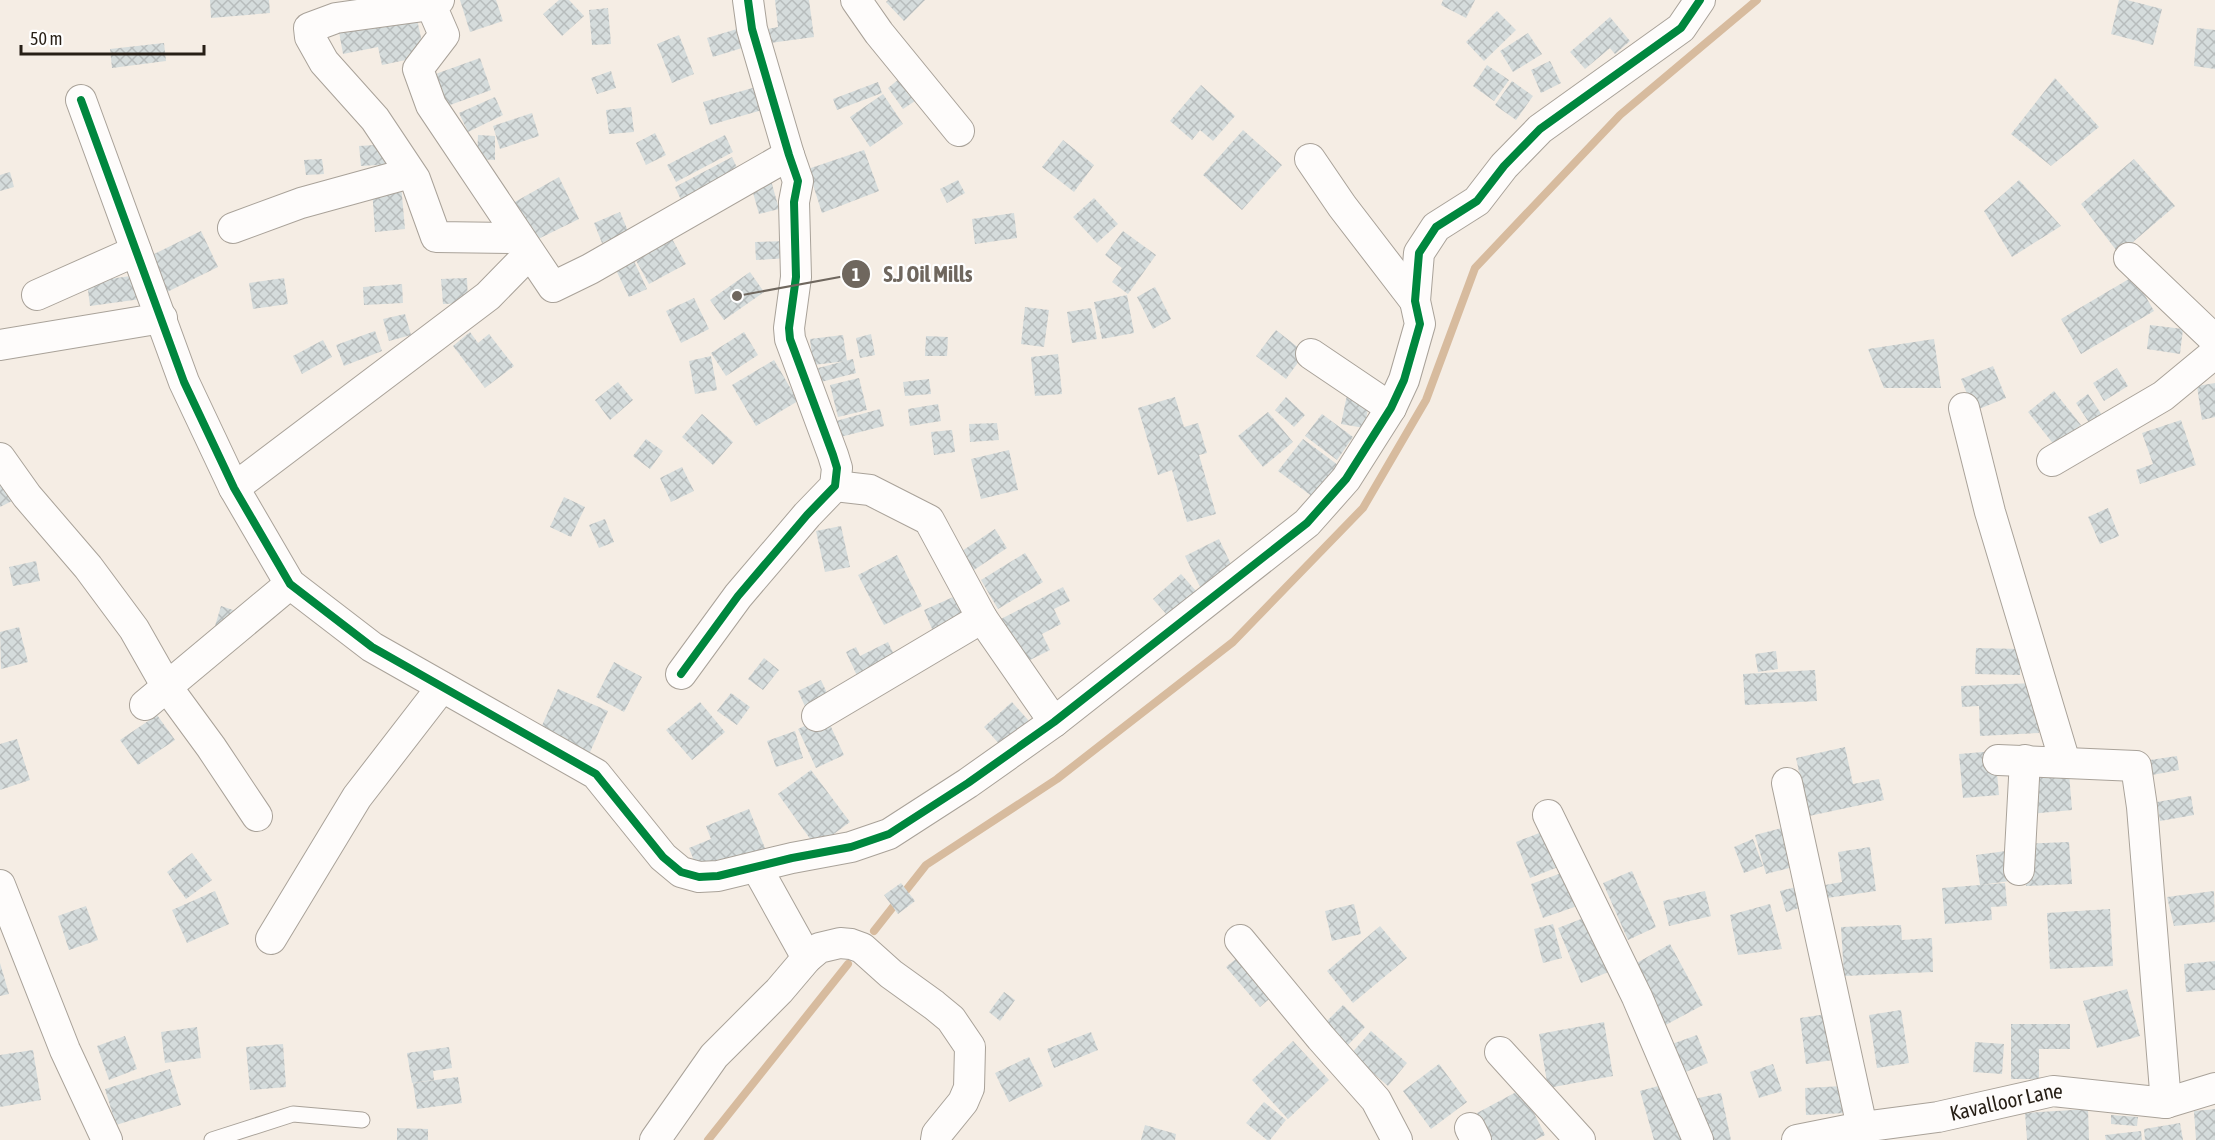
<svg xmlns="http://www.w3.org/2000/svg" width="2215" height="1140" viewBox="0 0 2215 1140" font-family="'Asap Condensed',sans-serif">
	<defs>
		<pattern id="building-cross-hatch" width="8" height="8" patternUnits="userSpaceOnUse" patternTransform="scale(1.5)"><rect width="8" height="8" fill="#d5dcdc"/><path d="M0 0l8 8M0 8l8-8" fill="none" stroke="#b7bcbc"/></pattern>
	</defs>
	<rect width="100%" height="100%" fill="#f5ede4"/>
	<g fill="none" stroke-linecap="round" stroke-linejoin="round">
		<path stroke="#d7bb9e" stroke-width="8" d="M874 931 926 865 1057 779 1233 642 1363 508 1426 400 1475 268 1620 115 1757 0
			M708 1140 848 964"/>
	</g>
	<path fill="url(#building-cross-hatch)" d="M210 0H269L270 13 211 18Z
		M460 0H496L503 21 470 32Z
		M559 0H569L584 16 562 36 543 14Z
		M775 0H809L814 37 770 43 768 29 778 27Z
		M888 0H925L904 21 886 2Z
		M1443 0H1475L1466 18 1441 5Z
		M2119 0H2127L2162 9 2153 45 2111 34Z
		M608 8 611 44 592 45 589 10Z
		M415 10 425 56 382 65 378 47 343 54 338 26Z
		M1497 11 1516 30 1484 61 1466 42Z
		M1610 17 1630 41 1615 54 1610 48 1585 69 1570 52Z
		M2197 28 2215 30V69L2194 66Z
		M737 29 742 48 713 57 707 38Z
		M1528 33 1542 54 1513 72 1500 51Z
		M679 35 694 74 672 83 657 44Z
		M164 43 166 61 112 68 110 49Z
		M480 58 491 90 442 108 430 76Z
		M1550 61 1561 83 1541 93 1531 70Z
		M1487 65 1509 80 1494 101 1473 86Z
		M611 71 616 88 597 94 591 78Z
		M2055 78 2099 127 2051 166 2011 134Z
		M899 79 915 101 903 109 888 88Z
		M1512 81 1533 96 1516 120 1495 105Z
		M878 82 882 93 837 110 833 99Z
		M763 85 769 108 710 125 703 102Z
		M1201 85 1235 116 1213 141 1200 130 1192 140 1170 121Z
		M883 94 903 124 870 147 850 117Z
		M495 97 503 115 468 132 459 113Z
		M631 107 634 132 609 134 606 110Z
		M532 113 539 136 500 149 493 126Z
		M1243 130 1282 165 1242 210 1203 175Z
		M655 133 666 155 646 165 636 143Z
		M478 135 495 136V160L477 159Z
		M725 135 733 152 676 182 667 165Z
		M1063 140 1094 165 1074 192 1042 167Z
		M391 144 392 164 361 166 359 146Z
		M864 150 879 191 822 213 808 169Z
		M732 157 740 174 683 204 675 187Z
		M322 159 324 174 306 175 304 160Z
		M2134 159 2175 206 2119 254 2081 204Z
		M10 172 14 187 0 191V175Z
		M559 177 579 219 532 242 513 203Z
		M770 177 779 209 759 214 750 182Z
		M958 180 965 193 947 203 940 189Z
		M2019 180 2061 226 2012 257 1984 211Z
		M401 185 405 229 375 232 372 188Z
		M1094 198 1118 224 1097 243 1073 217Z
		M620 212 628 231 602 243 594 223Z
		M1014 213 1017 238 975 244 972 219Z
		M201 231 218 267 165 293 148 257Z
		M1123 231 1156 255 1128 294 1112 282 1122 268 1105 255Z
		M671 237 686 264 649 284 634 257Z
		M787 241 788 258 756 260 755 242Z
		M633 259 647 289 629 297 615 268Z
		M750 272 764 292 724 320 710 300Z
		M138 275 141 299 90 306 87 282Z
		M2134 276 2154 311 2081 354 2061 319Z
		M284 278 288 304 253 309 249 283Z
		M467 278 468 303 443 304 441 279Z
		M402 284 403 303 364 305 363 287Z
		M1155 287 1171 319 1153 329 1137 297Z
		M1127 295 1134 333 1102 339 1094 302Z
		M694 298 709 329 681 343 666 311Z
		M1025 307 1049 310 1044 347 1021 344Z
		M1091 308 1097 339 1072 343 1067 312Z
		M405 314 411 335 389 341 383 319Z
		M2150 325 2183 329 2180 354 2147 349Z
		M1276 330 1305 353 1286 379 1256 356Z
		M375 331 382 351 344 366 336 345Z
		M470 332 478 343 489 334 514 366 485 388 453 346Z
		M744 332 758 355 726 376 711 353Z
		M871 334 875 355 860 358 856 338Z
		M843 335 847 361 813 365 810 339Z
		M926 336 948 337 947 356H925Z
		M1934 339 1941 388H1884L1868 349Z
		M323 340 332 357 302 374 293 356Z
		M1058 354 1062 394 1035 396 1031 357Z
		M711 356 717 390 695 394 689 361Z
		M853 359 856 373 821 382 818 368Z
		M774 360 798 401 756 426 732 385Z
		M1993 366 2006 398 1974 411 1961 379Z
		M2117 368 2128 386 2104 401 2093 383Z
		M859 378 867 410 838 417 830 385Z
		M929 379 931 394 905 396 903 382Z
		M618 382 633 400 610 420 595 400Z
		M2215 383V417L2202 420 2197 386Z
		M2054 391 2081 425 2055 446 2028 412Z
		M2088 394 2102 415 2090 424 2076 403Z
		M1347 395 1370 400 1364 428 1341 424Z
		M1175 397 1184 427 1198 423 1207 453 1199 455 1216 514 1187 522 1172 470 1158 475 1138 408Z
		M1286 397 1305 415 1294 427 1275 410Z
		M938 404 941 421 910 426 908 409Z
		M880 409 884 426 840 437 836 421Z
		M1268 412 1293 442 1263 467 1238 436Z
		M702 414 733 442 713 465 682 437Z
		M1322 414 1353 437 1337 460 1305 436Z
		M2181 420 2196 465 2140 484 2136 470 2153 464 2142 433Z
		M997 423 999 440 970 442 969 424Z
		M952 430 955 452 934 455 931 432Z
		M646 439 663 451 650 469 633 456Z
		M1303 439 1338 465 1313 497 1278 471Z
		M1009 450 1018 490 981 499 971 459Z
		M682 467 694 491 671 502 660 478Z
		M0 470 14 500 0 507Z
		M564 497 585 507 571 537 550 527Z
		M2108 508 2119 536 2100 544 2088 517Z
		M605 519 614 542 599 548 589 525Z
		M841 526 850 567 825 572 816 531Z
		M995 529 1007 548 971 572 959 553Z
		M1219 539 1236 575 1202 591 1185 556Z
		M1025 553 1043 582 998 609 981 580Z
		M897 555 922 606 884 625 858 575Z
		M36 561 40 581 13 586 9 567Z
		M1181 574 1196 591 1168 616 1153 599Z
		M1063 587 1070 601 1054 609 1061 624 1042 634 1050 650 1022 664 999 620Z
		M960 594 971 620 935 636 924 610Z
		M221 606 236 611 230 631 215 626Z
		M19 627 28 662 1 669 0 632Z
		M888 642 898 663 860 682 846 652 856 647 860 656Z
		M1976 648 2021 649 2020 675 1975 674Z
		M1776 651 1778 669 1758 672 1755 654Z
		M764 658 779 670 763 690 748 679Z
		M614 662 642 677 624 712 596 697Z
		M1815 670 1817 701 1745 705 1743 674Z
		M821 680 832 704 809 715 798 691Z
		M2037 683 2039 733 1980 736 1979 706 1962 707 1961 686Z
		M558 689 608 711 587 759 537 737Z
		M731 693 750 707 737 725 717 711Z
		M700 702 725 732 692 760 666 730Z
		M1012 702 1029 721 1001 746 984 727Z
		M157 715 175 740 138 765 120 740Z
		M826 716 844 755 816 768 798 729Z
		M795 731 803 758 776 767 767 741Z
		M17 739 30 780 0 790V744Z
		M1845 747 1853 784 1879 779 1884 800 1809 816 1796 758Z
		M1995 751 1999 795 1963 798 1959 754Z
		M2177 756 2179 770 2152 775 2150 760Z
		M811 770 850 822 816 847 778 794Z
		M2069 773 2072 810 2030 814 2027 776Z
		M2191 796 2194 815 2160 821 2157 802Z
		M749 809 767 853 700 876 689 848 711 839 706 826Z
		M1552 828 1566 864 1530 878 1516 842Z
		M1782 828 1793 867 1766 874 1755 835Z
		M1753 839 1763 866 1744 873 1734 847Z
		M2069 842 2072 884 2026 886 2023 844Z
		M1870 847 1876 891 1827 898 1825 885 1842 882 1838 852Z
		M2006 851 2010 881 1980 885 1976 855Z
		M192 853 212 880 186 899 167 872Z
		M1570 870 1583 904 1543 918 1531 884Z
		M1632 871 1656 927 1628 940 1603 883Z
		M901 883 915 901 898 914 884 895Z
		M2005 883 2007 906 1991 907 1992 920 1945 924 1942 888Z
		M1796 887 1802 907 1786 912 1780 891Z
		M215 891 229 924 187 943 172 910Z
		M1705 891 1711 916 1669 926 1663 901Z
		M2214 891 2215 922 2174 926 2167 897Z
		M1354 904 1361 934 1332 941 1325 911Z
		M1770 904 1782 949 1738 955 1730 915Z
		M86 906 98 940 69 950 58 916Z
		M2110 909 2113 966 2050 969 2047 913Z
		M1594 914 1616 969 1581 983 1558 928Z
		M1553 924 1562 958 1543 963 1534 929Z
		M1901 925 1902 940 1932 938 1933 972 1844 976 1841 927Z
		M1380 926 1407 958 1353 1003 1327 971Z
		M1670 944 1703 1005 1660 1028 1628 968Z
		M1242 954 1275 994 1260 1007 1226 967Z
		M2215 961V990L2186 992 2184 964Z
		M0 963 9 994 0 996Z
		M2127 989 2140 1036 2097 1048 2083 1001Z
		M1004 992 1015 1000 1000 1021 989 1012Z
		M1343 1005 1365 1027 1347 1046 1325 1023Z
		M1901 1010 1909 1063 1877 1068 1869 1015Z
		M1827 1014 1833 1060 1806 1064 1800 1018Z
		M1604 1022 1613 1076 1548 1088 1539 1034Z
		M2011 1024H2070V1049H2039V1079H2011Z
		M197 1027 201 1058 165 1063 161 1032Z
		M1371 1031 1407 1063 1388 1086 1351 1054Z
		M1091 1032 1098 1050 1054 1068 1047 1049Z
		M1697 1035 1708 1063 1683 1073 1672 1044Z
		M125 1036 137 1069 109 1080 97 1046Z
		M1293 1041 1329 1080 1288 1119 1252 1080Z
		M1975 1042 2004 1044 2002 1074 1973 1072Z
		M283 1044 286 1087 250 1090 246 1047Z
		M449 1047 452 1068 433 1071 434 1080 412 1083 407 1053Z
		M33 1050 41 1100 0 1107V1055Z
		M1029 1057 1043 1086 1009 1102 995 1073Z
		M1439 1064 1467 1102 1431 1129 1403 1091Z
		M1773 1064 1782 1091 1759 1098 1750 1072Z
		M170 1069 181 1105 116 1125 105 1089Z
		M458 1077 462 1103 417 1109 413 1083Z
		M1669 1083 1682 1140H1654L1640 1091Z
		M1843 1086 1845 1113 1806 1115 1805 1088Z
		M1522 1089 1545 1135 1535 1140H1491L1477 1113Z
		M1721 1093 1731 1140H1703L1694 1099Z
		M1264 1102 1286 1120 1270 1140H1267L1246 1123Z
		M2088 1109 2089 1140H2027L2025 1113Z
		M2215 1109V1140H2196L2194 1111Z
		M2111 1115 2138 1117 2137 1126 2111 1124Z
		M2180 1123 2183 1140H2145L2144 1129Z
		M1145 1125 1176 1134 1175 1140H1141Z
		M397 1128 428 1129V1140H397Z
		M2141 1131 2142 1140H2106L2105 1135Z"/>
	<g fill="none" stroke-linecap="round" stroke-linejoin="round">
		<g stroke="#a9a299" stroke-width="17">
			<path id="service" d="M212 1140 293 1114 362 1120"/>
		</g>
		<g stroke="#a9a299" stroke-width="32">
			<g id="minor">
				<path d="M439 0 431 5 444 35 418 69 431 105 553 287 590 269 789 155"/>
				<path d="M856 0 879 33 959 131"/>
				<path d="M431 5 336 18 309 28 310 37 324 62 375 119 415 179 436 237 519 238"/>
				<path d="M81 100 184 382 234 488 290 584 372 647 596 774 663 857 681 872 699 877 718 876 792 858 851 847 889 834 968 783 1054 722 1307 523 1346 479 1391 408 1404 380 1420 324 1415 301 1419 253 1436 227 1477 201 1504 166 1540 129 1681 28 1700 0"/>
				<path d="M1310 159 1342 206 1415 301"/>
				<path d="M233 228 301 203 410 173"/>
				<path d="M2129 258 2215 340"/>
				<path d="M37 295 136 251"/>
				<path d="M0 345 162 318"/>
				<path d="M1311 354 1391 408"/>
				<path d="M1964 408 1990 512 2065 762"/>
				<path d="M0 458 27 496 88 567 134 629 167 687 211 747 257 816"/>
				<path d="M2052 461 2163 396 2215 353"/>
				<path d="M835 486 870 490 929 520 982 618 1054 722"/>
				<path d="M234 488 488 296 529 254"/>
				<path d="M681 674 738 596 807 515 835 486 837 468 833 455 790 339 789 328 796 277 794 202 798 181 789 155 752 29 748 0"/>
				<path d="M145 705 290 584"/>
				<path d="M817 716 982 618"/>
				<path d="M1998 760 2136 766 2142 807 2166 1103"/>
				<path d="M1787 783 1862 1127"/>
				<path d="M1548 815 1637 997 1698 1140"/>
				<path d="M757 868 807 958"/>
				<path d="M2019 870 2025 760"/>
				<path d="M0 885 65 1050 107 1140"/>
				<path d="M271 939 357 797 442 687"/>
				<path d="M1240 940 1321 1038 1376 1100 1397 1140"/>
				<path d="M1500 1052 1580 1140"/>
				<path d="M1470 1128 1476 1140"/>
				<path d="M655 1140 714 1056 779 991 807 958 819 948 840 943 851 944 862 948 891 974 934 1005 951 1019 970 1047 969 1088 963 1102 937 1134 936 1140"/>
				<path id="s1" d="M1797 1140 1862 1127 1938 1117 2053 1091 2166 1103 2215 1088"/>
			</g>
		</g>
		<use href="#service" stroke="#fefcfb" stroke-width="15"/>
		<use href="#minor" stroke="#fefcfb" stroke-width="30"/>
		<g stroke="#fff" stroke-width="11">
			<path id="cycleway" d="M81 100 184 382 234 488 290 584 372 647 596 774 663 857 681 872 699 877 718 876 792 858 851 847 889 834 968 783 1054 722 1307 523 1346 479 1391 408 1404 380 1420 324 1415 301 1419 253 1436 227 1477 201 1504 166 1540 129 1681 28 1700 0
				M681 674 738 596 807 515 835 486 837 468 833 455 790 339 789 328 796 277 794 202 798 181 789 155 752 29 748 0"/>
		</g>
		<use href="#cycleway" stroke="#00873e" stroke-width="8"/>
	</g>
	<g text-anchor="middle" stroke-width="4.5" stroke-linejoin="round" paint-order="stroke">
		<g font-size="21" fill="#271f16" stroke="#fff">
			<text dy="7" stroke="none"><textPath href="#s1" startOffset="213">Kavalloor Lane</textPath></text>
		</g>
	</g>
	<path fill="none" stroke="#6f675e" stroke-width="2" d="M737 296L856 274"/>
	<g fill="#6f675e" stroke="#fff" stroke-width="2">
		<circle cx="737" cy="296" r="6"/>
		<circle cx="856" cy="274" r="15"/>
	</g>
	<g font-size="18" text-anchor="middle" font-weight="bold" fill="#fff">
		<text x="856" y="281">1</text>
	</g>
	<g font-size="22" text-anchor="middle" font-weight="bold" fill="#6f675e" stroke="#fff" stroke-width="4.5" stroke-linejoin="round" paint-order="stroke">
		<text x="928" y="282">S.J Oil Mills</text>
	</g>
	<path d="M21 45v9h183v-9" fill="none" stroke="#271f16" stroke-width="3"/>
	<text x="30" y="45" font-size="18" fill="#271f16" stroke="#ffffff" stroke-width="4.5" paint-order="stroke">50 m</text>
</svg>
